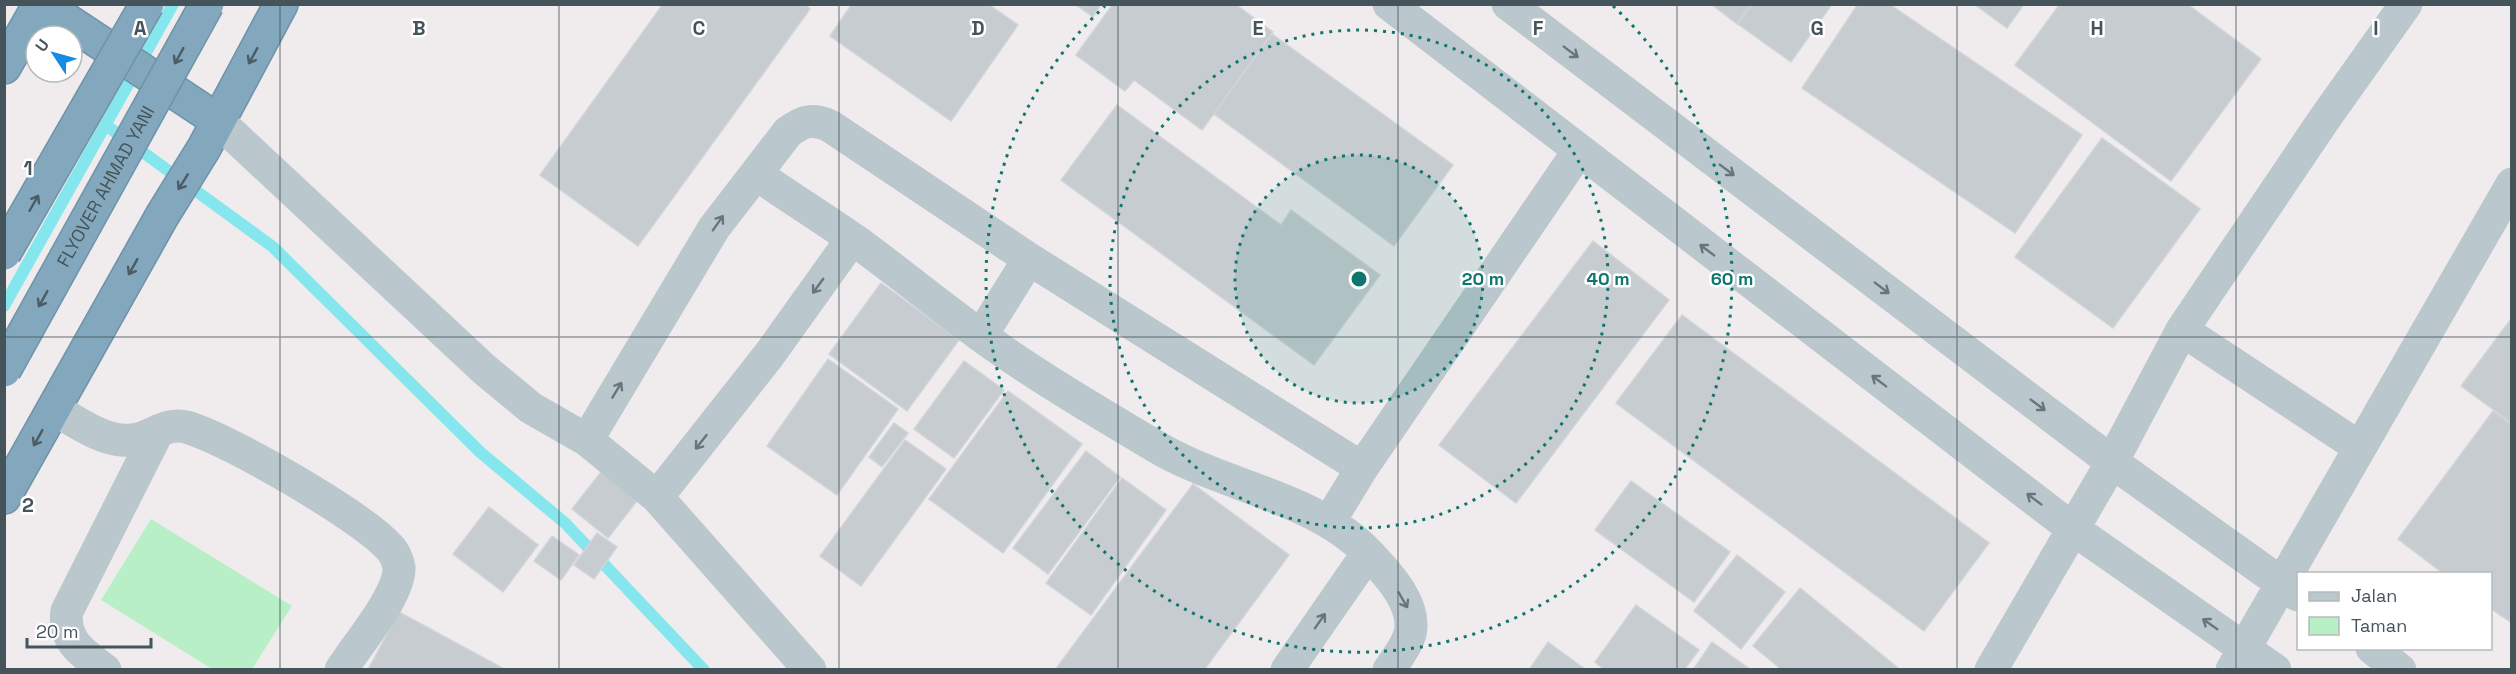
<svg xmlns="http://www.w3.org/2000/svg" width="2516" height="674" viewBox="0 0 2516 674" font-family="'Space Grotesk',sans-serif">
	<rect width="100%" height="100%" fill="#f0eced"/>
	<path fill="#b9efc6" d="M151 519 292 606 252 669H212L101 600Z"/>
	<g fill="none" stroke-linecap="round" stroke-linejoin="round">
		<path stroke="#85e7ed" stroke-width="12" d="M107 126 273 247 480 452 565 523 704 670
			M4 306 173 4"/>
	</g>
	<path fill="#c6ccd0" stroke="#d0d4d9" stroke-width="1.5" d="M663 4H805L810 9 638 246 540 175Z
		M852 4H988L1018 25 951 121 830 36Z
		M1075 4H1101L1093 17Z
		M1113 4H1235L1273 32 1202 130 1134 80 1125 91 1076 55Z
		M1711 4H1751L1737 24Z
		M1752 4H1832L1791 62 1738 24Z
		M1858 4H1889L2082 135 2015 233 1802 88Z
		M1974 4H2024L2007 28Z
		M2060 4H2187L2261 59 2171 181 2015 65Z
		M1272 34 1453 165 1394 246 1214 114Z
		M1117 105 1281 225 1291 210 1380 275 1314 365 1061 180Z
		M2102 138 2200 209 2113 328 2015 257Z
		M1593 241 1669 300 1516 503 1439 445Z
		M881 283 959 340 907 411 829 354Z
		M1682 315 1989 543 1924 631 1616 403Z
		M2511 319H2512V423L2461 386Z
		M828 359 898 409 837 495 767 446Z
		M964 361 1004 390 954 458 914 429Z
		M1008 391 1082 444 1003 553 929 499Z
		M2493 411 2512 425V623L2490 608V574H2444L2398 539Z
		M894 423 908 433 882 467 869 457Z
		M905 440 946 469 861 586 820 556Z
		M1086 451 1120 477 1048 574 1013 548Z
		M608 463 644 492 608 538 572 509Z
		M1122 478 1166 510 1091 615 1046 583Z
		M1631 481 1730 552 1694 602 1595 530Z
		M1193 484 1289 555 1204 670H1055Z
		M489 507 538 545 503 592 453 554Z
		M597 533 617 547 594 579 574 565Z
		M552 536 579 555 561 580 534 561Z
		M1737 555 1785 592 1741 649 1694 611Z
		M1800 588 1898 668 1897 670H1782L1753 646Z
		M1636 605 1699 650 1684 670H1605L1595 662Z
		M399 612 506 670H368Z
		M1548 642 1586 670H1529Z
		M1712 642 1751 670H1693Z"/>
	<g fill="none" stroke-linecap="round" stroke-linejoin="round">
		<g stroke="#6e93a9" stroke-width="36">
			<path id="highway" d="M42 4 217 120
				M4 67 40 4
				M4 497 162 216 204 148 281 4"/>
		</g>
		<path stroke="#bac7cd" stroke-width="33" d="M1389 4 2073 529 2275 670
			M1508 4 2112 462 2298 595
			M217 120 485 370 531 408 587 440 657 497 810 670
			M756 174C788 196 821 217 853 239 896 270 937 304 980 335 1035 375 1096 411 1155 446 1221 486 1315 497 1368 553 1387 573 1417 604 1410 634 1406 647 1397 658 1389 670
			M2182 330 2359 447
			M981 336 1029 259
			M54 409C79 423 108 446 138 439 154 435 169 422 186 427 227 438 361 516 389 547 394 552 398 561 399 568 400 595 356 646 341 670
			M587 440 714 228 788 132C803 121 812 118 830 126L1029 259 1362 468
			M657 497 769 355 852 239
			M1329 522 1362 468 1578 152
			M2372 648 2400 670
			M105 670C84 654 62 641 67 611L158 431
			M1287 670 1368 553
			M1991 670 2112 462 2182 330 2323 121 2406 4
			M2232 670 2512 184"/>
		<use href="#highway" stroke="#83a8bd" stroke-width="33"/>
		<g stroke="#6e93a9" stroke-width="36" stroke-linecap="butt">
			<g id="highway-bridge">
				<path d="M4 253 147 4"/>
				<path id="s1" d="M4 370 207 4"/>
			</g>
		</g>
		<use href="#highway-bridge" stroke="#83a8bd" stroke-width="33"/>
	</g>
	<defs><path id="oneway-shaft" d="M-6 0H5M1.5-3L5.5 0L1.5 3" fill="none" stroke-width="1.6" stroke-linecap="round" stroke-linejoin="round" transform="scale(1.5)"/></defs>
	<g stroke="#68767c">
		<use href="#oneway-shaft" transform="translate(1571 52) rotate(37)"/>
		<use href="#oneway-shaft" transform="translate(1727 170) rotate(37)"/>
		<use href="#oneway-shaft" transform="translate(718 223) rotate(-55)"/>
		<use href="#oneway-shaft" transform="translate(1707 250) rotate(-143)"/>
		<use href="#oneway-shaft" transform="translate(818 286) rotate(126)"/>
		<use href="#oneway-shaft" transform="translate(1882 288) rotate(37)"/>
		<use href="#oneway-shaft" transform="translate(1879 381) rotate(-143)"/>
		<use href="#oneway-shaft" transform="translate(617 390) rotate(-59)"/>
		<use href="#oneway-shaft" transform="translate(2038 405) rotate(37)"/>
		<use href="#oneway-shaft" transform="translate(701 442) rotate(128)"/>
		<use href="#oneway-shaft" transform="translate(2034 499) rotate(-143)"/>
		<use href="#oneway-shaft" transform="translate(1403 600) rotate(60)"/>
		<use href="#oneway-shaft" transform="translate(1320 621) rotate(-55)"/>
		<use href="#oneway-shaft" transform="translate(2210 624) rotate(-145)"/>
	</g>
	<g stroke="#4b5c64">
		<use href="#oneway-shaft" transform="translate(179 56) rotate(119)"/>
		<use href="#oneway-shaft" transform="translate(253 56) rotate(119)"/>
		<use href="#oneway-shaft" transform="translate(183 182) rotate(122)"/>
		<use href="#oneway-shaft" transform="translate(34 203) rotate(-60)"/>
		<use href="#oneway-shaft" transform="translate(133 267) rotate(119)"/>
		<use href="#oneway-shaft" transform="translate(43 299) rotate(119)"/>
		<use href="#oneway-shaft" transform="translate(38 438) rotate(119)"/>
	</g>
	<path fill="none" stroke="#45535a" stroke-width="1.5" stroke-opacity="0.55" d="M280 4V670M559 4V670M839 4V670M1118 4V670M1398 4V670M1677 4V670M1957 4V670M2236 4V670M4 337H2512"/>
	<circle cx="1359" cy="279" r="124" fill="#0f766e" fill-opacity=".12"/>
	<g fill="none" stroke="#0f766e" stroke-width="3" stroke-dasharray="3 6">
		<circle cx="1359" cy="279" r="124"/>
		<circle cx="1359" cy="279" r="249"/>
		<path d="M1613 6A373 373 0 1 1 1105 6"/>
	</g>
	<g text-anchor="middle" stroke-width="5" stroke-linejoin="round" paint-order="stroke">
		<g font-size="18" fill="#45535a" stroke="#fff">
			<text dy="6" stroke="none"><textPath href="#s1" startOffset="210">FLYOVER AHMAD YANI</textPath></text>
		</g>
	</g>
	<g font-size="20" text-anchor="middle" font-weight="bold" fill="#45535a" stroke="#fff" stroke-width="5" stroke-linejoin="round" paint-order="stroke">
		<text x="140" y="35">A</text>
		<text x="419" y="35">B</text>
		<text x="699" y="35">C</text>
		<text x="978" y="35">D</text>
		<text x="1258" y="35">E</text>
		<text x="1538" y="35">F</text>
		<text x="1817" y="35">G</text>
		<text x="2097" y="35">H</text>
		<text x="2376" y="35">I</text>
		<text x="28" y="175">1</text>
		<text x="28" y="512">2</text>
	</g>
	<circle cx="1359" cy="279" r="9" fill="#0f766e" stroke="#fff" stroke-width="3"/>
	<g font-size="18" text-anchor="middle" font-weight="bold" fill="#0f766e" stroke="#fff" stroke-width="5" stroke-linejoin="round" paint-order="stroke">
		<text x="1483" y="285">20 m</text>
		<text x="1608" y="285">40 m</text>
		<text x="1732" y="285">60 m</text>
	</g>
	<rect width="2516" height="674" fill="none" stroke="#45535a" stroke-width="12"/>
	<rect x="2297" y="572" width="195" height="78" fill="#ffffff" stroke="#b5babd" stroke-width="1.5"/>
	<rect x="2309" y="592" width="30" height="9" fill="#bac7cd" stroke="#b5babd" stroke-width="1.5"/>
	<text x="2351" y="602" font-size="18" fill="#45535a">Jalan</text>
	<rect x="2309" y="617" width="30" height="18" fill="#b9efc6" stroke="#b5babd" stroke-width="1.5"/>
	<text x="2351" y="632" font-size="18" fill="#45535a">Taman</text>
	<g transform="translate(54 54) rotate(306)"><circle r="28" fill="#ffffff" stroke="#b5babd" stroke-width="1.5"/>
	<path d="M0-4.5L10 22L0 15L-10 22Z" fill="#158ce1"/>
	<text y="-9" font-size="16" font-weight="bold" text-anchor="middle" fill="#45535a">U</text>
	</g>
	<path d="M27 638v9h124v-9" fill="none" stroke="#45535a" stroke-width="3"/>
	<text x="36" y="638" font-size="18" fill="#45535a" stroke="#ffffff" stroke-width="4.5" paint-order="stroke">20 m</text>
</svg>
